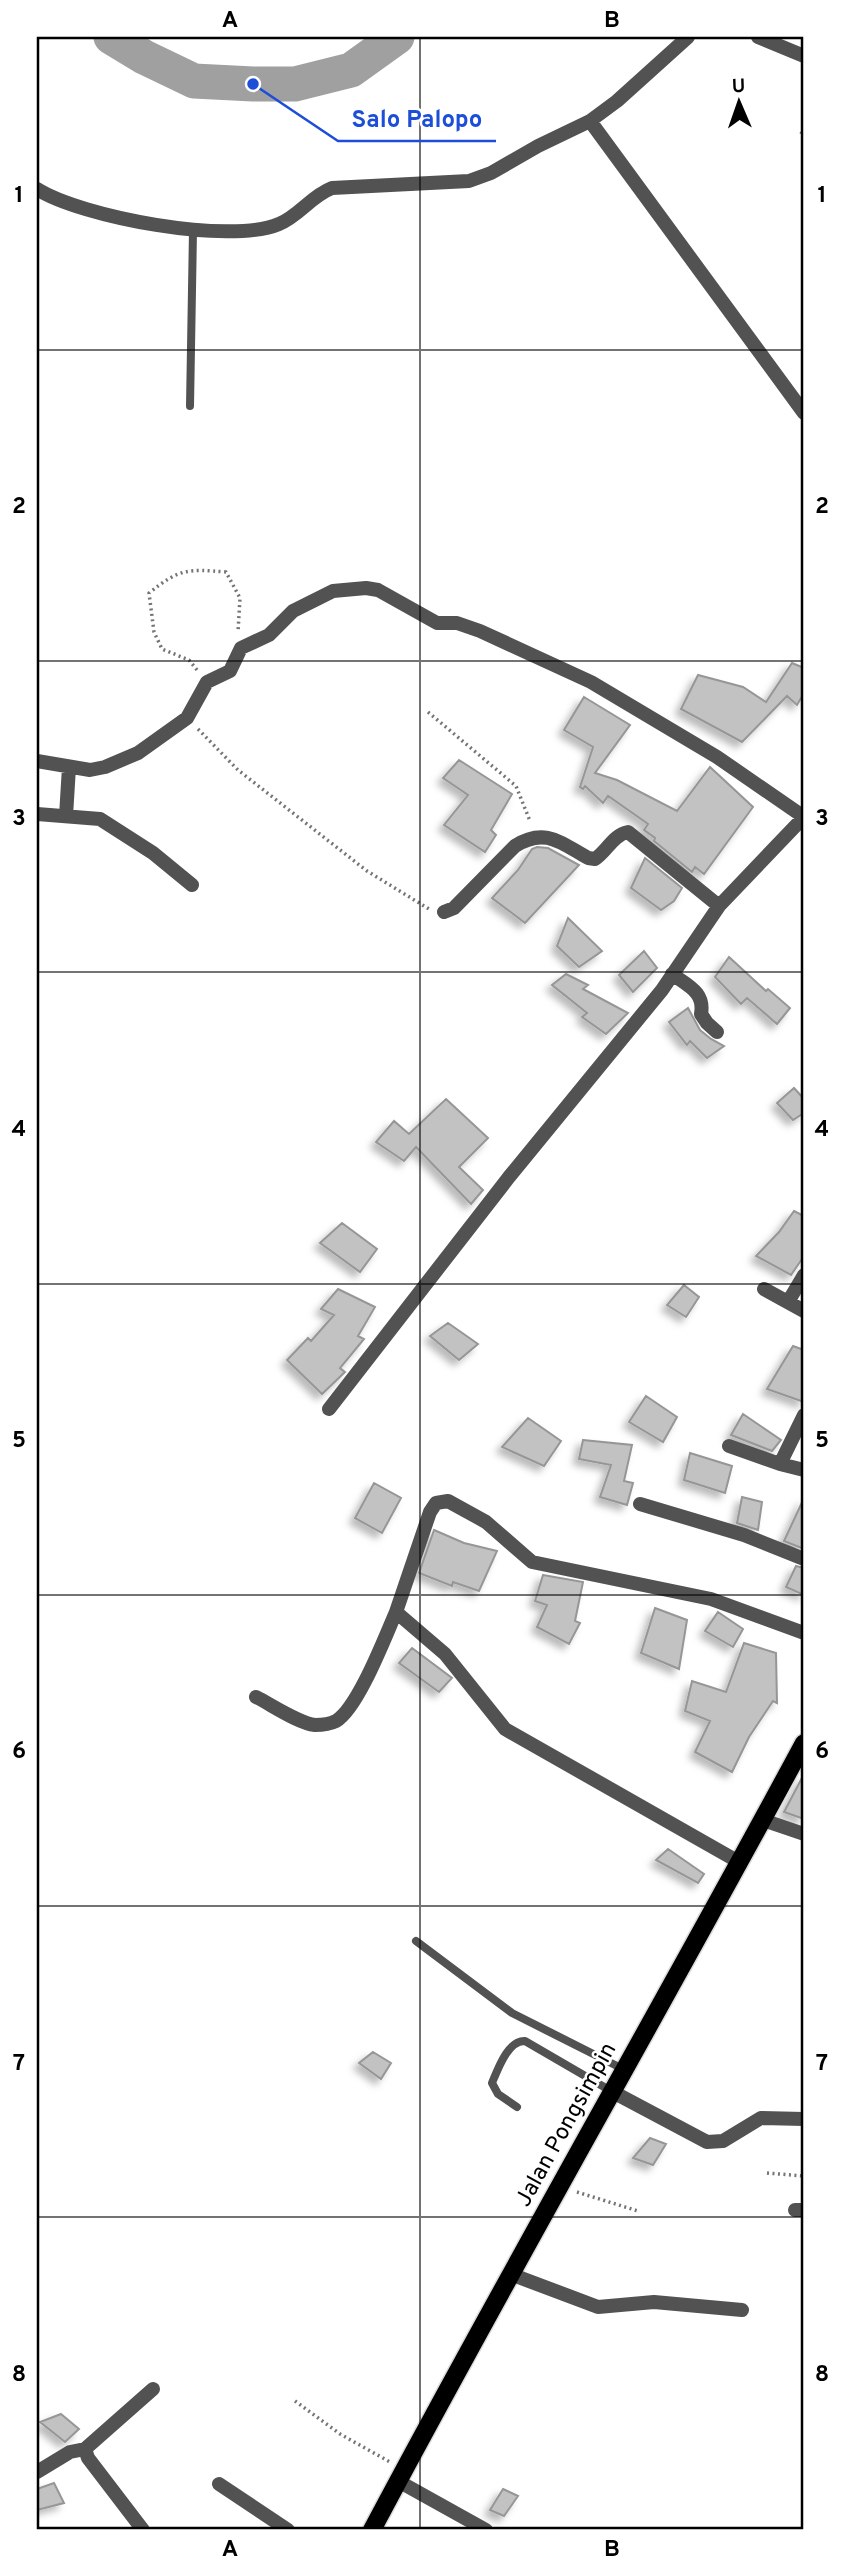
<svg xmlns="http://www.w3.org/2000/svg" width="841" height="2567" viewBox="0 0 841 2567" font-family="Overpass,sans-serif">
	<defs>
		<filter id="shadow"><feDropShadow dx="-5.5" dy="5.5" stdDeviation="3.5" flood-color="#0004"/></filter>
	</defs>
	<rect width="100%" height="100%" fill="#fff"/>
	<g fill="none" stroke-linecap="round" stroke-linejoin="round">
		<path stroke="#a0a0a0" stroke-width="35" d="M111 37 144 57 194 81 253 84H295L351 70 397 37"/>
	</g>
	<path fill="#c2c2c2" stroke="#969696" stroke-width="2" filter="url(#shadow)" d="M792 663 804 668V693L797 705 787 696 742 742 681 709 698 675 743 687 766 702Z
		M584 697 630 725 595 773 617 780 677 811 710 767 753 807 704 874 695 867 692 872 654 841 655 838 644 830 648 824 608 796 603 803 585 786 583 789 580 787 593 747 564 730Z
		M459 760 512 794 491 830 496 835 485 852 444 825 468 795 443 778Z
		M537 847 548 848 579 865 525 923 492 898 518 870 532 849Z
		M645 858 682 888 674 901 661 910 631 888Z
		M568 918 602 951 579 967 557 946Z
		M644 951 657 968 633 992 619 975Z
		M729 957 766 991 768 989 790 1008 777 1024 747 998 741 1004 715 977Z
		M566 974 588 985 583 989 628 1013 606 1034 582 1017 587 1013 552 985Z
		M688 1008 700 1030 711 1039 724 1046 707 1058 690 1041 687 1045 669 1022Z
		M794 1088 804 1099V1113L793 1120 777 1103Z
		M446 1099 488 1138 459 1167 483 1190 471 1204 416 1147 404 1161 376 1142 394 1121 409 1134Z
		M794 1211 804 1216V1256L791 1275 756 1256 779 1232Z
		M342 1223 377 1249 360 1272 320 1243Z
		M684 1285 699 1297 686 1317 667 1305Z
		M338 1289 375 1307 358 1336 364 1339 340 1368 345 1372 322 1394 287 1360 308 1338 311 1341 334 1315 321 1309Z
		M448 1323 478 1344 459 1360 430 1336Z
		M793 1346 804 1350V1402L767 1389Z
		M646 1396 677 1417 663 1442 629 1422Z
		M743 1414 781 1440 772 1451 731 1435Z
		M528 1418 561 1441 544 1466 502 1447Z
		M583 1440 632 1445 624 1481 633 1483 627 1505 600 1497 611 1465 579 1459Z
		M690 1453 732 1466 725 1493 684 1480Z
		M374 1483 401 1498 382 1533 355 1518Z
		M742 1497 762 1502 758 1530 737 1523Z
		M804 1498V1549L784 1541Z
		M434 1530 464 1543 497 1551 479 1591 453 1582 452 1586 419 1573Z
		M796 1566 804 1568V1595L786 1587Z
		M543 1575 583 1582 575 1621 580 1623 569 1644 537 1627 547 1605 535 1601Z
		M655 1608 687 1620 679 1669 641 1653Z
		M718 1612 743 1629 733 1647 705 1631Z
		M744 1643 776 1653 777 1703 773 1701 749 1737 732 1772 695 1752 710 1721 685 1711 692 1681 726 1692Z
		M412 1648 452 1678 439 1692 399 1663Z
		M804 1774V1819L784 1812Z
		M668 1849 704 1874 698 1883 656 1860Z
		M373 2052 391 2063 381 2079 359 2063Z
		M650 2138 666 2144 653 2165 633 2158Z
		M61 2414 79 2429 65 2442 40 2422Z
		M54 2483 64 2503 37 2510V2489Z
		M503 2489 518 2496 504 2516 490 2510Z"/>
	<g fill="none" stroke-linecap="round" stroke-linejoin="round">
		<g stroke="#dbdbdb" stroke-width="21">
			<path id="primary" d="M372 2530C512 2266 662 2007 804 1743"/>
		</g>
		<path stroke="#747474" stroke-width="3.5" stroke-dasharray="2 3.5" stroke-linecap="butt" d="M801 134 804 128
			M197 670 189 660 162 649 154 632 149 593C180 568 188 569 226 572L240 598 238 632
			M428 712 516 786 530 821
			M198 729 238 770 367 871 429 909
			M767 2173 804 2176
			M577 2192 638 2211
			M295 2401 340 2434 390 2462"/>
		<path stroke="#525252" stroke-width="8" d="M190 406 193 231
			M416 1941 512 2013 623 2069
			M517 2107 498 2094 492 2083C498 2069 508 2040 525 2041L611 2091"/>
		<path stroke="#525252" stroke-width="14" d="M758 37 804 56
			M590 121 804 413
			M37 189C81 217 230 245 279 224 299 216 311 196 332 188L469 181 491 173 538 146 590 121 617 101 688 37
			M37 761 90 770 105 767 138 753 187 718 207 682 230 671 241 648 269 635 293 611 333 591 366 588 378 590 437 623H457L480 631 591 682 717 757 804 817
			M37 814 100 819 153 853 192 885
			M66 816 69 767
			M444 912 454 908 515 846C545 827 561 843 588 858L595 859C607 851 613 835 628 832L719 906
			M672 974C688 986 705 992 701 1014L707 1023 717 1032
			M764 1289 804 1311
			M788 1302 804 1275
			M329 1409 509 1177 662 990 719 906 804 817
			M729 1446 780 1464 804 1415
			M780 1464 804 1470
			M640 1504 744 1535 804 1559
			M256 1697C272 1705 298 1723 315 1725 321 1725 330 1724 336 1721 358 1708 385 1637 396 1612
			M763 1820 804 1834
			M739 1862 505 1729 445 1654 396 1612 430 1512 436 1503 448 1501 486 1522 532 1562 711 1599 804 1633
			M611 2091 707 2142 723 2141 761 2118 804 2119
			M795 2210H804
			M513 2275 598 2307 654 2302 742 2310
			M37 2472 70 2452 85 2449
			M398 2481 486 2530
			M219 2484 288 2530
			M143 2530 88 2458 85 2449 153 2389"/>
		<use href="#primary" stroke="#000" stroke-width="18"/>
	</g>
	<path fill="none" stroke="#000" stroke-width="2" stroke-opacity="0.55" d="M420 37V2530M37 350H804M37 661H804M37 972H804M37 1284H804M37 1595H804M37 1906H804M37 2217H804"/>
	<g text-anchor="middle" stroke-width="5" stroke-linejoin="round" paint-order="stroke">
		<g font-size="23" fill="#000" stroke="#fff">
			<text transform="translate(565 2124) rotate(-61)" y="8">Jalan Pongsimpin</text>
		</g>
	</g>
	<path fill="none" stroke="#1d4ed8" stroke-width="2.5" d="M253 84L338 141H496"/>
	<circle fill="#1d4ed8" stroke="#fff" stroke-width="2.5" cx="253" cy="84" r="7"/>
	<g font-size="24" text-anchor="middle" font-weight="bold" fill="#1d4ed8" stroke="#fff" stroke-width="5" stroke-linejoin="round" paint-order="stroke">
		<text x="417" y="127">Salo Palopo</text>
	</g>
	<rect width="841" height="2567" fill="none" stroke="#ffffff" stroke-width="77"/>
	<g transform="translate(739 102) rotate(358)" stroke="#ffffff" stroke-width="5" paint-order="stroke">
	<path d="M0-5L12 26L0 18L-12 26Z" fill="#000000"/>
	<text y="-10" font-size="19" font-weight="bold" text-anchor="middle" fill="#000000">U</text>
	</g>
	<rect x="38" y="38" width="764" height="2490" fill="none" stroke="#000" stroke-width="2.5"/>
	<g font-size="23" text-anchor="middle" font-weight="bold" fill="#000">
		<text x="230" y="27">A</text>
		<text x="612" y="27">B</text>
		<text x="19" y="202">1</text>
		<text x="822" y="202">1</text>
		<text x="19" y="513">2</text>
		<text x="822" y="513">2</text>
		<text x="19" y="825">3</text>
		<text x="822" y="825">3</text>
		<text x="19" y="1136">4</text>
		<text x="822" y="1136">4</text>
		<text x="19" y="1447">5</text>
		<text x="822" y="1447">5</text>
		<text x="19" y="1758">6</text>
		<text x="822" y="1758">6</text>
		<text x="19" y="2070">7</text>
		<text x="822" y="2070">7</text>
		<text x="19" y="2381">8</text>
		<text x="822" y="2381">8</text>
		<text x="230" y="2556">A</text>
		<text x="612" y="2556">B</text>
	</g>
</svg>
